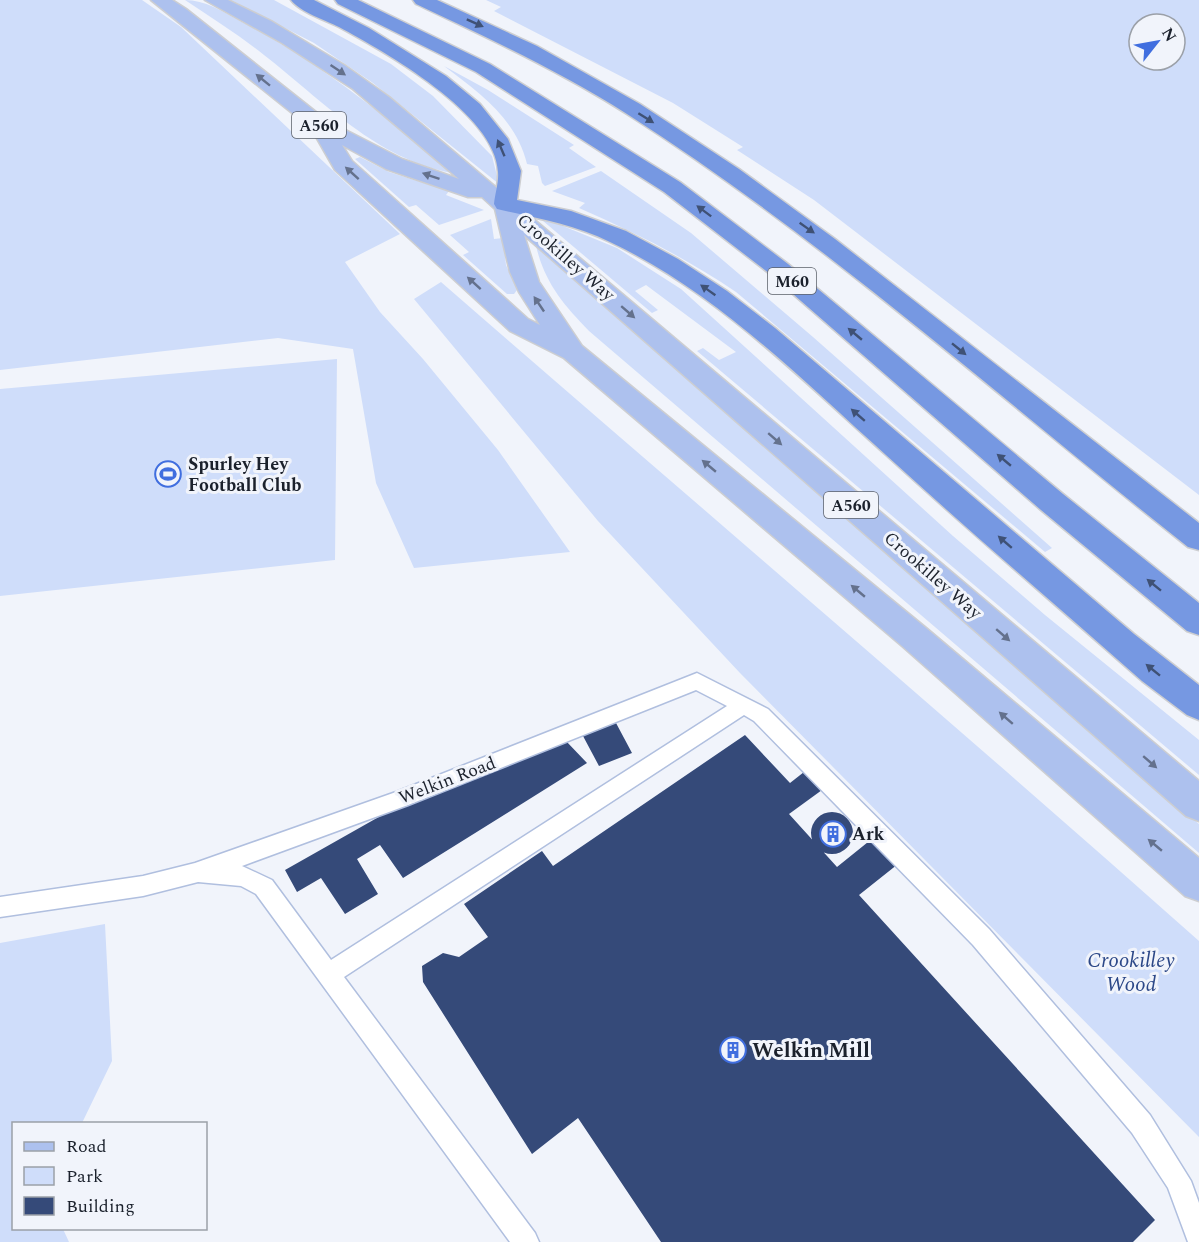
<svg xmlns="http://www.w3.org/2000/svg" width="1199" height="1242" viewBox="0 0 1199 1242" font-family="Spectral,serif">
	<rect width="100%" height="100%" fill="#f1f4fb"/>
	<path fill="#cfddfa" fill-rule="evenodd" d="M0 0H142L181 27 400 234 345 262 380 312 423 359 498 450 570 552 414 568 376 483 353 349 278 338 0 370Z
		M185 0C205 0 222 11 240 21 318 61 386 116 453 173 377 160 322 100 264 55 239 35 212 18 185 0Z
		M231 0H274L391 64 433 96 492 156 499 184 373 83 314 43Z
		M486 0H1199V495L814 200 737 150 743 147 673 103 494 11 501 7ZM1139 24H1175V60H1139Z
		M444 66 488 90 574 145 569 148 596 167 545 186 542 183 538 166 527 164C516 119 480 93 444 66Z
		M360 157 389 172 449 191 446 195 484 210 439 225 416 205 409 207 355 159Z
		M601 171 691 233 813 337 1052 548 1045 552 736 292C686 258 634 232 579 208L585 203 552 191Z
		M536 215 617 248 681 289 953 536 1045 615 1199 740V775L697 351 703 348 719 360 736 352 646 285 635 291 658 310 652 313Z
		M491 219 494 239 503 238 506 265 517 290 514 294H507L463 255 469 252 450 235Z
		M536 246 1199 824V853L589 331C563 304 545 283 536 246Z
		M441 282C694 502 949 719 1199 941V1137L740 673 598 521 414 299Z
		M337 359 335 560 0 596V389Z
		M105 924 112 1061 82 1123 14 1124V1228L63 1229 69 1242H0V943Z"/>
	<path fill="#354a79" d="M616 723 632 753 599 766 583 736Z
		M745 735 790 783 804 772 822 790 789 814 837 867 873 838 898 864 859 895 1155 1220 1133 1242H661L578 1118 532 1154 423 982 422 966 443 953 459 957 488 937 464 904 542 851 553 866Z
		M566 741 587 763 403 878 380 845 357 859 378 894 345 914 321 878 297 892 285 870 384 814Z
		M811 833a21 21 0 1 1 42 0a21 21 0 1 1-42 0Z"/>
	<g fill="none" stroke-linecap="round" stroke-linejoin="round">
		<g stroke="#b0bfdf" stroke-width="3">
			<path id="lane" d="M697 673 768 709 989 929 1150 1115 1191 1181 1199 1203V1242H1188L1168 1188 1132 1133 973 945 754 721 744 715 344 977 535 1233 539 1242H510L256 894 241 886 198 882 143 896 0 917V897L143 876 195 863 396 792ZM696 690 727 706 331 960 272 880 242 866 408 805Z"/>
		</g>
		<g stroke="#cdced1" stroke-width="3">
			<path id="primary" d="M151 0H172L186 9 326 120 402 159 459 179 353 89 282 43 205 0H228L271 21 344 65 389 97 1199 781V821L1186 816 524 235 539 282 582 346 926 628 1199 858V901L1185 896 902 646 564 358 510 331 335 170 311 128ZM342 145 386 169 468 197H482L495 209 510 272 519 292 540 325 528 319 352 161Z"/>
		</g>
		<g stroke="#cdced1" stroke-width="3">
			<path id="highway" d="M291 0H314L369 28 446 76 480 104 508 139 521 171 517 200 571 211 626 231 678 259 727 291 775 328 1134 634 1199 685V720L1187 715 1142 681C1057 606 970 532 886 455 800 378 716 292 610 242 574 224 535 218 497 209L494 204C495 194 499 182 498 172 496 114 385 52 339 27 325 20 300 12 291 0Z
				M335 0H358L490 64 680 182 788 264 1063 494 1199 603V635L1187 631 1041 510 770 274 664 192 476 72 338 4Z
				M413 0H437L537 46 640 104 739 169 835 239 1199 523V550L1188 547C1003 401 826 241 627 114 559 71 488 38 416 4Z"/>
		</g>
		<use href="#lane" fill="#fff" fill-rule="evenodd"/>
		<use href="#primary" fill="#adc1ee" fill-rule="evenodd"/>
		<use href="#highway" fill="#7698e2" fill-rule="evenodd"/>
	</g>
	<defs><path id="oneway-solid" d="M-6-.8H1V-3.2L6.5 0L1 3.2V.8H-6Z" transform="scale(1.5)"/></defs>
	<g fill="#3f5175">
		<use href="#oneway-solid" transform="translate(475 23) rotate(24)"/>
		<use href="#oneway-solid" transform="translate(646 118) rotate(32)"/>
		<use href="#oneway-solid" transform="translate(501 148) rotate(-113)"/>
		<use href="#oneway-solid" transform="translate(704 211) rotate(-143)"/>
		<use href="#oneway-solid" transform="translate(807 228) rotate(35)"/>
		<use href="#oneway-solid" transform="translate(708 290) rotate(-145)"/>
		<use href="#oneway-solid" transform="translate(855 334) rotate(-140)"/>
		<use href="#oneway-solid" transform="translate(959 349) rotate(39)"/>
		<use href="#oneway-solid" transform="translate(858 415) rotate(-139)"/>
		<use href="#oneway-solid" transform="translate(1004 460) rotate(-140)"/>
		<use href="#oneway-solid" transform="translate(1005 542) rotate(-139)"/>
		<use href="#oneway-solid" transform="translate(1154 585) rotate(-141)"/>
		<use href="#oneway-solid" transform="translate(1153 670) rotate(-141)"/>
	</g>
	<g fill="#64718d">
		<use href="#oneway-solid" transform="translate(338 70) rotate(34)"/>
		<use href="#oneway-solid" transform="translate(263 80) rotate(-141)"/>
		<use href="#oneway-solid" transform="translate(352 173) rotate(-138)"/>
		<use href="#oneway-solid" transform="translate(431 176) rotate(-161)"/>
		<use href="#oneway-solid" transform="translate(474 283) rotate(-138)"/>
		<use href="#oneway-solid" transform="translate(539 304) rotate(-124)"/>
		<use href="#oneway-solid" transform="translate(628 312) rotate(41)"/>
		<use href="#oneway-solid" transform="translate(775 439) rotate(41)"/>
		<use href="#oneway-solid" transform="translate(709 466) rotate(-140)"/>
		<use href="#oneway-solid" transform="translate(858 591) rotate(-140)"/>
		<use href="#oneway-solid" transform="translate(1003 635) rotate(41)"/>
		<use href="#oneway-solid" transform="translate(1006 718) rotate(-139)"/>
		<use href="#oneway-solid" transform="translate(1150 762) rotate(41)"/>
		<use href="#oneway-solid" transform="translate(1155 845) rotate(-140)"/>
	</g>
	<defs>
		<g id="stadium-ring" transform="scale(1.35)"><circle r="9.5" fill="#f1f4fb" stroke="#406edf" stroke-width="1.5"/><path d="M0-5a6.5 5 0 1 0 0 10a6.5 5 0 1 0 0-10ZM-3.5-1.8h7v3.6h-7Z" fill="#406edf"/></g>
		<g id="building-ring" transform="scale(1.35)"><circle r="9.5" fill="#f1f4fb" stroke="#406edf" stroke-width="1.5"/><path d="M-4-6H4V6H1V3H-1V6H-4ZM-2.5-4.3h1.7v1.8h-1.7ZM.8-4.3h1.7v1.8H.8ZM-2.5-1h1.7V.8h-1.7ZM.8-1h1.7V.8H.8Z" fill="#406edf"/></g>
	</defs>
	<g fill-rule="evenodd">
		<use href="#stadium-ring" x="168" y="474"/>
		<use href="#building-ring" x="833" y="834"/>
		<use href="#building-ring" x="733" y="1050"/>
	</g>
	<g text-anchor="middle" stroke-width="6" stroke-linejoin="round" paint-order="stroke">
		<g fill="#f1f4fb" stroke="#5b606a" stroke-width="1.5">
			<rect x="292" y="112" width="54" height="26" rx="4.5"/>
			<rect x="768" y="268" width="48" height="26" rx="4.5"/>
			<rect x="824" y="492" width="54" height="26" rx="4.5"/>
		</g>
		<g font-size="16" font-weight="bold" fill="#1b212c">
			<text x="319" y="131">A560</text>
			<text x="792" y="287">M60</text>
			<text x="851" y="511">A560</text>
		</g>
		<g font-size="18" fill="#1b212c" stroke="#f1f4fb">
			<text transform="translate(566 257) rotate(41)" y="6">Crookilley Way</text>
			<text transform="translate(933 575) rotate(41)" y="6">Crookilley Way</text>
			<text transform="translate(447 780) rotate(-21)" y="6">Welkin Road</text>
		</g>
		<g font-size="18" font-weight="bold" fill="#1b212c" stroke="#f1f4fb" text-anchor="start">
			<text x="188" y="470">Spurley Hey<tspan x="188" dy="21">Football Club</tspan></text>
			<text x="852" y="840">Ark</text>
		</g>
		<g font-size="21" font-style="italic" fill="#2c4888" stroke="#f1f4fb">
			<text x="1131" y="967">Crookilley<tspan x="1131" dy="24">Wood</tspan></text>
		</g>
		<g font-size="21" font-weight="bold" fill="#1b212c" stroke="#f1f4fb" text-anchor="start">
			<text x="752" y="1057">Welkin Mill</text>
		</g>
	</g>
	<rect x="12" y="1122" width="195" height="108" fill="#f1f4fb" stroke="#9ba0a8" stroke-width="1.5"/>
	<rect x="24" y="1142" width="30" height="9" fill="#adc1ee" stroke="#9ba0a8" stroke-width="1.5"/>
	<text x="66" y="1152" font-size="18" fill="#1b212c">Road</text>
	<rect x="24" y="1167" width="30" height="18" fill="#cfddfa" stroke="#9ba0a8" stroke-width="1.5"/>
	<text x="66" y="1182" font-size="18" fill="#1b212c">Park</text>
	<rect x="24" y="1197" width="30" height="18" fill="#354a79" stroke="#9ba0a8" stroke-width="1.5"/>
	<text x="66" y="1212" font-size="18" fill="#1b212c">Building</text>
	<g transform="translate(1157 42) rotate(59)"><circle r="28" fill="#f1f4fb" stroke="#9ba0a8" stroke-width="1.5"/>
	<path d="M0-4.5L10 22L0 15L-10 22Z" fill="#406edf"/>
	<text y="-9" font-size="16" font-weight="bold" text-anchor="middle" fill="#1b212c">N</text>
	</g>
</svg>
